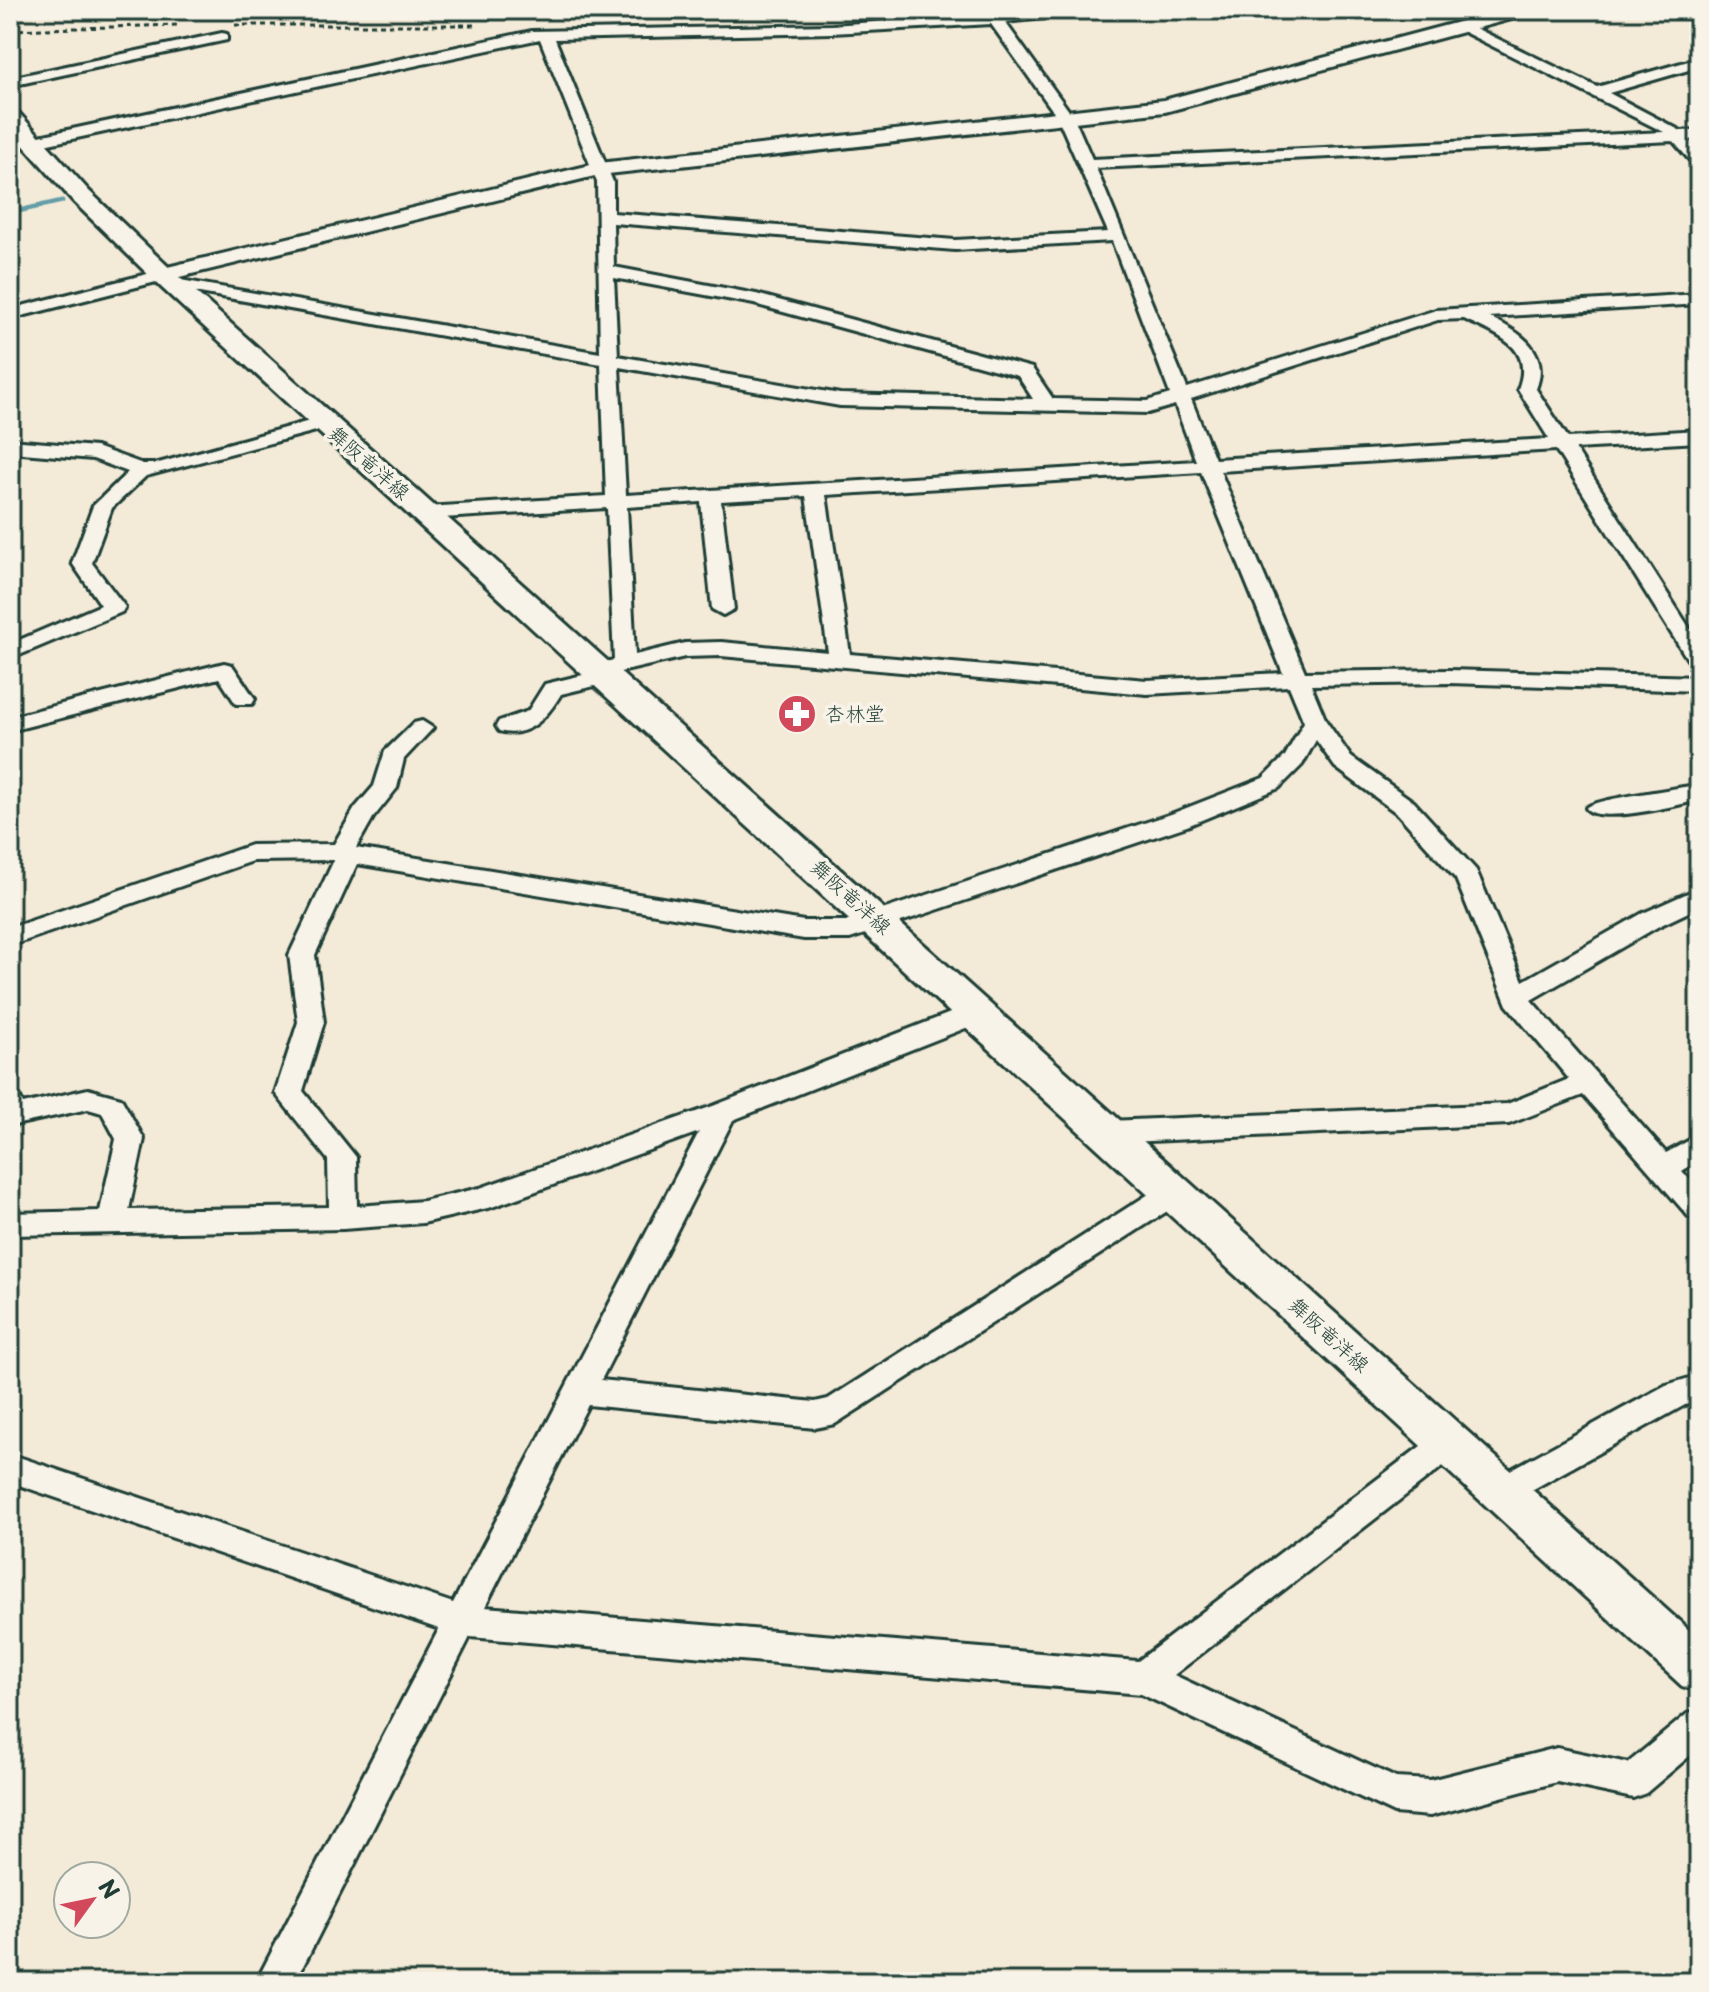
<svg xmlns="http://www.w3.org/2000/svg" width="1709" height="1992" viewBox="0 0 1709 1992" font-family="'Playpen Sans','Klee One',sans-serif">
	<rect width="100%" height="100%" fill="#f3ead8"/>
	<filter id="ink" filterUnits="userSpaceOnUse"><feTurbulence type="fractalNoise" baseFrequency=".0125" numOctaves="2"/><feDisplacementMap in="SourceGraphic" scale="16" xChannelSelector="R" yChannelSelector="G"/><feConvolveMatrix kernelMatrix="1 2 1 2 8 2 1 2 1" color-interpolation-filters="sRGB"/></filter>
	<g filter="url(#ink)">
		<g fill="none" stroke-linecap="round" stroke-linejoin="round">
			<path stroke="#659da7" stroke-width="5" d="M10 213 62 201"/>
			<g stroke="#1f3d34" stroke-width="6">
				<path id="minor" d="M1042 10H1092L1085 14 1005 22 1074 118 1092 159 1664 132 1458 29 1456 26 1463 22 1597 87 1699 58V67L1609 93 1681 131 1699 130V140H1689L1699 151V166L1693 164 1673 141 1096 168 1187 388 1436 310 1699 294V304L1489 317C1520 332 1551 351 1536 389L1568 438 1699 430V442L1575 449 1699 643V667L1688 660 1556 450 1220 471 1305 672 1449 670 1699 677V691L1449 683 1311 685 1326 721 1351 757 1414 802 1476 870 1523 981 1641 914 1699 888V907L1659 926 1531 1000 1666 1153 1699 1135V1160L1682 1171 1699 1190V1220L1689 1217 1583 1095 1509 1124 1108 1143 1098 1139 1094 1132 1098 1125 1108 1121 1507 1104 1569 1079 1507 1005 1456 879 1398 814 1335 767 1316 740 1302 765 1279 788 1187 826 850 939H804L357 864 315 955 324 1022 303 1091 356 1157 357 1206 423 1201 480 1188 713 1106 968 1006H986L990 1013 986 1020 733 1120 601 1380 815 1402 828 1399 1163 1185 1173 1182 1183 1185 1187 1193 1183 1201 835 1424 815 1428 588 1405 485 1607 1138 1661 1438 1433 1449 1429 1460 1433 1465 1443 1460 1453 1174 1675 1396 1778 1430 1780 1557 1748 1628 1763 1687 1714 1699 1709V1748L1646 1793 1633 1798 1557 1782 1430 1816 1394 1813 1141 1694 470 1637 295 1982H256L439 1629 10 1482V1454L453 1603 699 1132 492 1207 423 1223 343 1229 10 1235V1213L100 1211 116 1139 102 1113 88 1109 10 1126V1095L20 1098 23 1104 88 1089 121 1098 144 1139 129 1210 329 1207 328 1160 275 1093 298 1022 289 955 334 860 253 861 10 946V928L251 845 334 844 355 808 374 786 385 751 414 723 422 721 433 728 404 759 397 788 373 818 356 848 804 921H849L1171 814 1263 778 1285 756 1304 722 1289 686 1147 694 721 656 685 657 616 673 615 681 561 694C548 716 529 739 499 731L496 726 499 721 528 711 545 684 591 673 592 665 614 660 607 508 426 519 416 513 426 507 606 496 601 364 171 288 165 287 164 280 10 319V309L163 270 169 271V278L600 353 597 182 540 39 30 148 22 143 30 138 532 31 832 25ZM991 24 1058 118 1108 232 955 240 613 213V182L555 39 832 33ZM613 223 955 250 1112 241 1170 394 1147 401 1053 399 1032 368 756 294 614 267ZM614 278 754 304 1018 376 1033 399 840 394 618 356ZM1464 319C1497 335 1535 346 1518 389L1549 439 1215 459 1191 399 1438 320ZM619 367 840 406 1148 413 1175 405 1196 461 626 495ZM1201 472 1283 673 1147 680 850 654 826 495ZM806 496 828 652 721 642 685 643 635 655 627 507 701 502 712 609 723 615 734 609 721 501Z
					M222 33 227 34V40L10 86V78Z
					M324 417 331 419V427L146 476 112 508 92 563 125 607 122 612 10 659V644L101 605 72 563 93 506 128 472 93 459 10 452V440L96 447 143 464H155Z
					M224 663 232 665 255 699 252 704H236L219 678 10 731V717Z
					M1699 784V800C1679 805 1597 825 1586 808 1592 799 1680 789 1699 784Z
					M1699 1375V1401L1685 1405 1512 1501 1501 1505 1490 1501 1485 1491 1490 1481 1666 1385Z"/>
			</g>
			<g stroke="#1f3d34" stroke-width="6">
				<path id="tertiary" d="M1504 10H1533L1530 14 1165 112 599 175 163 281 152 275 155 270 599 163 1164 100Z"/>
			</g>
			<g stroke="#1f3d34" stroke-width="6">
				<path id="secondary" d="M10 111 18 112 89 191 180 278 1699 1639V1692L1682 1686 162 288 73 201 10 130Z"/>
			</g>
			<path stroke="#1f3d34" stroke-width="3" stroke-dasharray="5 4" stroke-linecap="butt" d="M235 25H477
				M10 30 177 25"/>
			<use href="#minor" fill="#f7f3e8" fill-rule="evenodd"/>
			<use href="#tertiary" fill="#f7f3e8" fill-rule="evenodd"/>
			<use href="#secondary" fill="#f7f3e8" fill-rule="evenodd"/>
		</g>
	</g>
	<defs>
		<g id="pharmacy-disc" transform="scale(2)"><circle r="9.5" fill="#d1495b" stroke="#f7f3e8"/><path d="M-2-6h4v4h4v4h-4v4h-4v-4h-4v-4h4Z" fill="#fff"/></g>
	</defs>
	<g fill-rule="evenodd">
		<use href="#pharmacy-disc" x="797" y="714"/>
	</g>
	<g text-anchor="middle" stroke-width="7" stroke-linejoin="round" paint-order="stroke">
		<g font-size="20" fill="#1f3d34" stroke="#f7f3e8">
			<text transform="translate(369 463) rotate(41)" y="7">舞阪竜洋線</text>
			<text transform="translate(851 897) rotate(42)" y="7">舞阪竜洋線</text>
			<text transform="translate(1329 1335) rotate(42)" y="7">舞阪竜洋線</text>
		</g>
		<g font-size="20" fill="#1f3d34" stroke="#f7f3e8" text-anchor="start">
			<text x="825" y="721">杏林堂</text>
		</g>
	</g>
	<rect width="1709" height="1992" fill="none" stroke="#f7f3e8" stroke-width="40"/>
	<rect x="20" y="20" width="1669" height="1952" fill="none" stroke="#1f3d34" stroke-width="3" filter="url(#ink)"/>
	<g transform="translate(92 1900) rotate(57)"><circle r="38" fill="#f7f3e8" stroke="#a1aaa0" stroke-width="2"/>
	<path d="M0-6L14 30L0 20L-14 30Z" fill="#d1495b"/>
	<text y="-12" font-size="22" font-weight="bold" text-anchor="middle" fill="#1f3d34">N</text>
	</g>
</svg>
